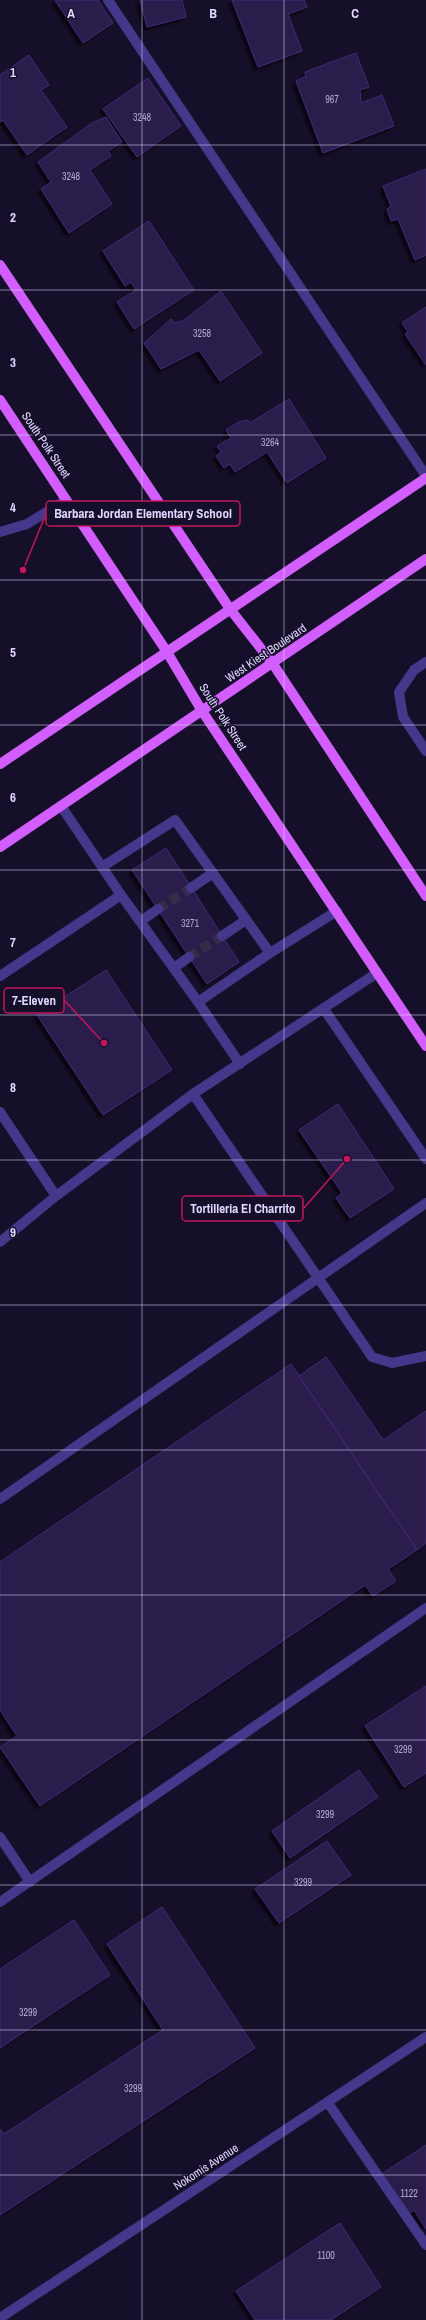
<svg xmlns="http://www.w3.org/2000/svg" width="426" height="2320" viewBox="0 0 426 2320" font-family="'Archivo Narrow',sans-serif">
	<defs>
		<filter id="shadow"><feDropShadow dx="-3.5" dy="3.5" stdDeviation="1" flood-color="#0009"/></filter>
	</defs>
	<rect width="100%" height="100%" fill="#160f29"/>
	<path fill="#291a4b" stroke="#422b78" filter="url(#shadow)" d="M55 0H98L113 23 83 43Z
		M140 0H182L186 17 147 27Z
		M232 0H304L307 7 288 14 302 51 258 67Z
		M356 53 369 87 360 90 361 103 382 95 394 126 323 153 296 81 306 76 305 72Z
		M29 55 49 85 41 90 67 127 27 155 3 120 0 122V75Z
		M148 78 181 126 137 157 103 109Z
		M106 117 122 142 108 151 111 156 90 170 112 204 69 233 41 189 51 182 38 162 92 123Z
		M426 169V255L415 260 398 219 391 221 387 209 391 206 383 186Z
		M149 221 194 290 134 329 117 302 136 290 131 282 125 286 103 251Z
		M221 291 262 353 220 381 199 350 161 369 144 343 171 319 174 323 183 321Z
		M426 307V365L405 334 408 332 402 323Z
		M289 399 326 458 287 483 267 452 235 472 230 464 224 468 216 456 221 452 217 446 231 438 226 430 239 422 248 420 250 423Z
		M166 848 239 962 207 984 132 870Z
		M106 970 172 1070 103 1115 37 1015Z
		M338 1104 394 1189 350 1218 336 1198 342 1193 299 1130Z
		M326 1357 383 1440 426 1411V1543L417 1550 299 1376Z
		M291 1364 417 1550 388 1569 396 1581 373 1596 365 1585 40 1806 0 1747 17 1736 0 1710V1562Z
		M426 1686V1773L404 1787 365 1726Z
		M359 1770 378 1797 290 1858 272 1831Z
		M327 1841 351 1875 279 1923 255 1889Z
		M162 1907 255 2048 0 2215V2129L4 2134 163 2030 107 1944Z
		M74 1920 110 1975 0 2048V1969Z
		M426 2145V2229L414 2210 407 2215 380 2175Z
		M340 2223 381 2287 331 2320H255L236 2291Z"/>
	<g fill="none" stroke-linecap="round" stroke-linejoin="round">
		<path stroke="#342d49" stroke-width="10" stroke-dasharray="10 5" stroke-linecap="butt" d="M158 909 191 888
			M189 957 222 936"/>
		<path stroke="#43388a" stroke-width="10" d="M108 0 426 476
			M0 532 27 524 66 500
			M426 662 414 670 399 692 403 717 426 751
			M102 867 175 820 270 953 337 911
			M191 888 213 873
			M121 895 198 1002 270 953
			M141 921 158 909
			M222 936 246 920
			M174 968 189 957
			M0 976 121 895 61 806
			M198 1002 240 1064
			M324 1009 426 1159
			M193 1094 372 1357 392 1363 426 1356
			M0 1112 56 1196 193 1094 377 973
			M0 1242 56 1196
			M0 1499 426 1203
			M0 1837 30 1882
			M0 1902 426 1608
			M328 2103 426 2245
			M0 2318 426 2037"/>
		<path stroke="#d35eff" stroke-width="10" d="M0 265 230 609 273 664 426 896
			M0 400 167 652 202 711 426 1046
			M0 764 426 478
			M0 847 426 559"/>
	</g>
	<path fill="none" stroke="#e0d7ff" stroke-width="1" stroke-opacity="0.55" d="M142 0V2320M284 0V2320M0 145H426M0 290H426M0 435H426M0 580H426M0 725H426M0 870H426M0 1015H426M0 1160H426M0 1305H426M0 1450H426M0 1595H426M0 1740H426M0 1885H426M0 2030H426M0 2175H426"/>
	<g text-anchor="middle" stroke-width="3" stroke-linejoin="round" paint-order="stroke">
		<g font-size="10" fill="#b2a8d2">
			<text x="332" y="103">967</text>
			<text x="142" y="121">3248</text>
			<text x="71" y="180">3248</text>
			<text x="202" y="337">3258</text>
			<text x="270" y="446">3264</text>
			<text x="190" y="927">3271</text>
			<text x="403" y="1753">3299</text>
			<text x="325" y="1818">3299</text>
			<text x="303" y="1886">3299</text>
			<text x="28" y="2016">3299</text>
			<text x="133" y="2092">3299</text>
			<text x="409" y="2197">1122</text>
			<text x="326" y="2259">1100</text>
		</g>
		<g font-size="12" fill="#e0d7ff" stroke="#160f29">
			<text transform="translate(46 445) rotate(56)" y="4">South Polk Street</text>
			<text transform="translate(266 653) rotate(-34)" y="4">West Kiest Boulevard</text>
			<text transform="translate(223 717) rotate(57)" y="4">South Polk Street</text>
			<text transform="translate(206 2167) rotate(-33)" y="4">Nokomis Avenue</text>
		</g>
	</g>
	<g font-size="13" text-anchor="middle" font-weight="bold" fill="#e0d7ff" stroke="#160f29" stroke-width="3" stroke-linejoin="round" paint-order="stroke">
		<text x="71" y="18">A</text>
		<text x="213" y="18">B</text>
		<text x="355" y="18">C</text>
		<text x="13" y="77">1</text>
		<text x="13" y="222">2</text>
		<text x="13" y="367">3</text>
		<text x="13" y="512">4</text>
		<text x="13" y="657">5</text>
		<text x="13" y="802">6</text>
		<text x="13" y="947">7</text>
		<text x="13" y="1092">8</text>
		<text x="13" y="1237">9</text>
	</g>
	<path fill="none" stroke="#c2185b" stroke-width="1.5" d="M23 570L46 514M104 1043L64 1000M347 1159L303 1209"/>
	<g fill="#c2185b" stroke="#160f29" stroke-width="1.5">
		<circle cx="23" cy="570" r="4"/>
		<circle cx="104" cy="1043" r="4"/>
		<circle cx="347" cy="1159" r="4"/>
	</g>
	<g fill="#160f29" stroke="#c2185b" stroke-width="1.5">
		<rect x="46" y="501" width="194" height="25" rx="4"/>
		<rect x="4" y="988" width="60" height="25" rx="4"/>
		<rect x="182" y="1196" width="121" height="25" rx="4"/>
	</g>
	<g font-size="13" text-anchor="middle" font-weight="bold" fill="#e0d7ff">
		<text x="143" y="518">Barbara Jordan Elementary School</text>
		<text x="34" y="1005">7-Eleven</text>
		<text x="243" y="1213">Tortilleria El Charrito</text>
	</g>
</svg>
